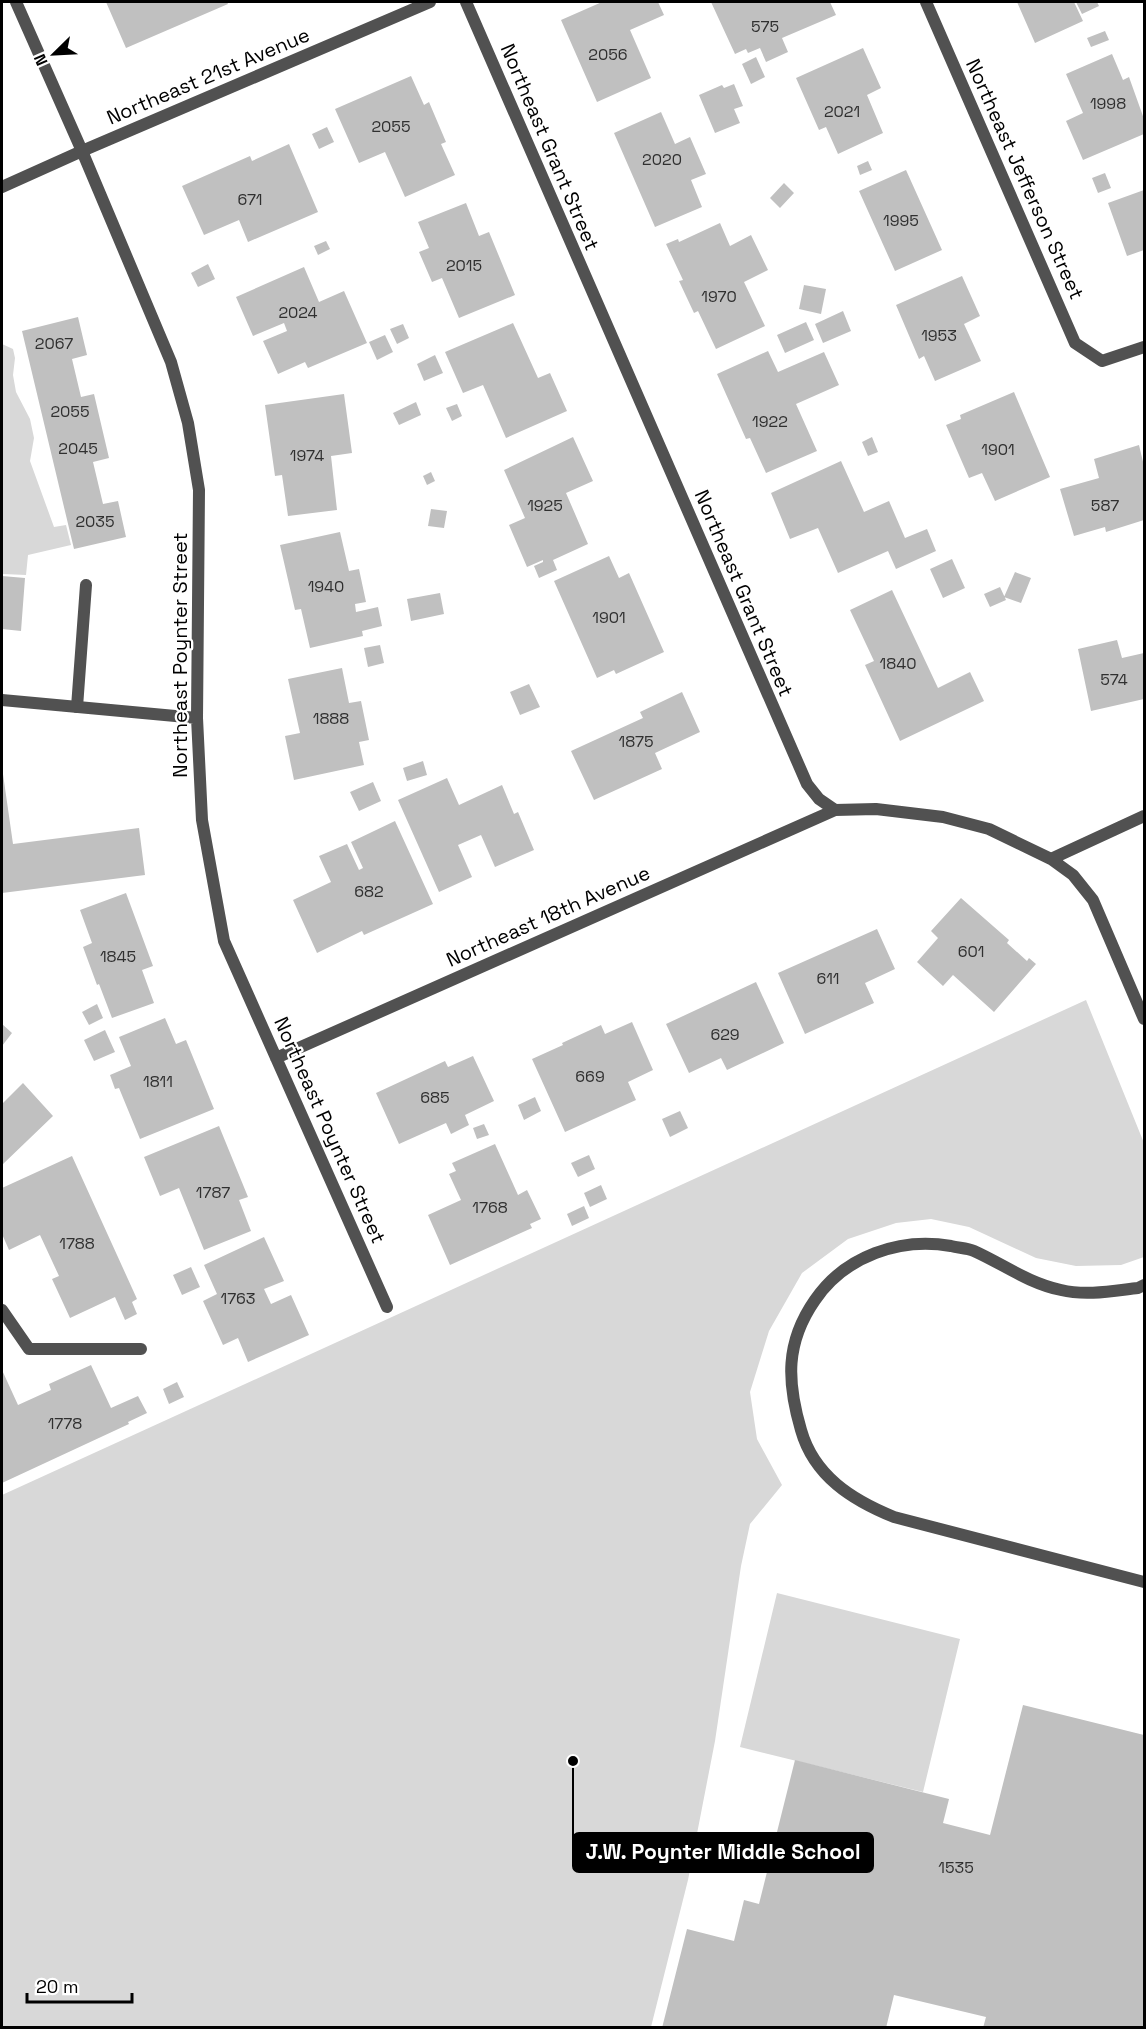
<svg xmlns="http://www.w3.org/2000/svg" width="1146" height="2029" viewBox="0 0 1146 2029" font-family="'Space Grotesk',sans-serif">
	<rect width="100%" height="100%" fill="#fff"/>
	<path fill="#d8d8d8" d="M2 344 13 349 15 358 13 375 16 392 30 419 34 438 30 461 54 527 66 525 71 545 28 555 26 575 3 574 2 563Z
		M1086 1000 1144 1143V1257L1121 1265 1076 1266 1036 1258 969 1227 931 1219 896 1223 848 1239 802 1273 769 1331 750 1392 757 1439 782 1485 750 1524 741 1566 715 1741 688 1880 651 2027H2V1495Z
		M777 1593 960 1639 923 1792 740 1747Z"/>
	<path fill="#c0c0c0" d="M106 2H227L228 4 126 48Z
		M602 2H658L664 15 630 30 651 78 597 102 561 20Z
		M711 2H830L836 15 782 38 788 52 766 62 760 48 748 53 746 49 735 54Z
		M1017 2H1074L1083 21 1035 43Z
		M1076 2H1097L1099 6 1082 14Z
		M1105 31 1109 40 1091 47 1087 38Z
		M863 48 881 88 867 95 883 133 838 154 826 127 819 130 796 78Z
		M1112 54 1123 80 1129 77 1144 119V134L1083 160 1066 121 1083 113 1066 74Z
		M756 57 765 77 751 84 742 64Z
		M411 76 424 105 429 102 446 142 441 144 455 175 405 197 385 152 359 163 335 109Z
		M734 84 743 106 734 109 740 123 715 133 699 95 722 85 724 88Z
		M661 112 675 144 690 137 706 174 691 180 702 207 655 227 614 133Z
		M327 127 334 142 319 149 312 134Z
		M289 144 318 212 248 242 239 220 204 235 182 186 250 156 252 161Z
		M868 161 872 170 860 175 857 166Z
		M906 170 942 250 895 271 859 191Z
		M1105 173 1111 188 1098 193 1092 178Z
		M784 183 794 193 780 208 770 198Z
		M1144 190V250L1127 256 1108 203Z
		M466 203 479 236 489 232 515 295 459 318 442 278 432 282 419 252 429 248 418 222Z
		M720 223 730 246 751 235 768 270 744 282 765 326 716 349 698 311 694 313 679 281 683 280 666 244 678 239 679 242Z
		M326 241 330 249 318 255 314 246Z
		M208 264 215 279 198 287 191 273Z
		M304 267 319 302 344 291 367 343 308 368 305 362 278 374 263 341 287 331 284 323 253 336 236 297Z
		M962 276 980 316 964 324 981 361 935 381 924 356 919 359 896 305Z
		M804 285 826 289 821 314 799 309Z
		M843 311 851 331 823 343 815 324Z
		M78 317 87 355 72 359 81 397 94 394 109 458 93 462 103 504 118 501 126 537 74 549 22 331Z
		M806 322 814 340 785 353 777 335Z
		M513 323 538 378 550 373 567 411 506 438 483 385 463 393 445 352Z
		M403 324 409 338 397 344 390 329Z
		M385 335 393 352 377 360 369 342Z
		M768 351 778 372 824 352 839 385 796 404 817 451 766 473 750 438 746 439 717 374Z
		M435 355 443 373 424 381 417 364Z
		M1014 392 1050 477 995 501 982 473 969 478 946 425 961 419 960 415Z
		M344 394 352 453 331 456 337 510 288 516 282 475 275 476 265 405Z
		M416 402 421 415 399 425 393 413Z
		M457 404 462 416 452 421 446 408Z
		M573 437 593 481 566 493 588 544 553 560 557 570 539 578 534 566 543 562V560L527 567 509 525 525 518 504 470Z
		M872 437 878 452 868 456 862 442Z
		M1139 445 1144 466V520L1106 532 1105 527 1074 536 1060 489 1099 478 1094 459Z
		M841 461 864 512 889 501 905 538 927 529 936 551 896 569 888 551 838 573 818 528 790 539 771 493Z
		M431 472 435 481 427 485 423 476Z
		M431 509 447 511 444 528 428 526Z
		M340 532 349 571 359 569 366 602 355 604 356 612 378 607 382 626 362 631 363 636 310 648 301 609 295 610 280 545Z
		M609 556 619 578 629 573 664 652 616 674 614 670 597 678 554 581Z
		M952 559 965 588 943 598 930 569Z
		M1015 572 1031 578 1021 603 1004 597Z
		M2 576 25 578 21 631 2 629Z
		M1000 587 1006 600 990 607 984 594Z
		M892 590 938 688 970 672 984 701 900 741 865 665 874 661 850 610Z
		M440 593 444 614 411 621 407 599Z
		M1117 640 1122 658 1144 653V699L1091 711 1078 649Z
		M380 645 384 663 368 667 364 648Z
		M342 668 349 703 361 701 369 740 359 742 364 765 294 780 285 736 300 733 288 679Z
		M529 684 540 707 520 715 510 692Z
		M682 692 700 732 655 753 662 769 594 800 571 751 643 718 640 712Z
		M423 761 427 775 407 781 403 768Z
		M2 767 13 844 139 828 145 875 2 893Z
		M447 778 459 805 502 785 514 814 518 812 534 850 495 867 481 835 458 845 472 877 439 892 398 800Z
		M373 782 381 801 359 811 350 792Z
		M395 821 433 904 364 935 362 931 317 953 293 900 331 882 319 856 347 844 359 870 363 868 351 842Z
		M126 893 153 966 142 970 154 1003 112 1018 99 984 97 985 83 947 92 943 80 910Z
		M961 898 1009 940 1007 943 1027 961 1029 958 1036 964 994 1012 953 975 943 986 917 962 938 938 931 931Z
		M877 929 895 969 865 983 874 1003 805 1034 778 973Z
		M756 982 784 1043 727 1070 721 1058 689 1073 666 1024Z
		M97 1004 103 1018 89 1025 82 1012Z
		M165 1018 176 1044 186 1040 214 1109 140 1139 119 1088 115 1089 110 1075 131 1066 119 1037Z
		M632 1022 653 1070 628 1082 636 1100 565 1132 532 1059 563 1045 562 1043 601 1025 605 1034Z
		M2 1024 12 1033 2 1046Z
		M105 1030 115 1052 94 1061 84 1040Z
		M473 1056 494 1101 465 1115 469 1125 451 1134 446 1123 399 1144 376 1093 445 1061 448 1067Z
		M23 1083 53 1116 2 1165V1104Z
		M535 1097 541 1111 524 1120 518 1105Z
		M680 1111 688 1128 670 1137 662 1119Z
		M484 1124 489 1135 477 1139 473 1128Z
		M219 1126 248 1197 239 1200 251 1231 204 1250 179 1188 160 1196 144 1157Z
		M495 1144 518 1195 527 1190 541 1219 530 1224 532 1228 450 1265 428 1215 461 1200 449 1174 456 1171 452 1163Z
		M589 1155 595 1169 578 1177 571 1163Z
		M72 1156 137 1299 132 1302 137 1314 125 1320 115 1297 70 1318 52 1279 59 1276 40 1235 9 1250 2 1234V1188Z
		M601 1185 607 1199 590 1207 584 1193Z
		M584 1206 589 1218 572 1226 567 1214Z
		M264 1237 284 1281 264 1289 271 1304 291 1295 309 1335 248 1362 238 1338 223 1345 203 1301 217 1294 204 1265Z
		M191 1267 200 1287 182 1295 173 1275Z
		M91 1365 111 1408 138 1396 147 1413 128 1422 129 1424 2 1483V1370L18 1405 51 1390 49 1384Z
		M177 1382 184 1397 169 1404 163 1389Z
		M1023 1705 1144 1735V2028H983L986 2017 894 1995 886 2028H662L687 1929 734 1941 744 1900 759 1904 795 1760 949 1799 943 1823 990 1835Z"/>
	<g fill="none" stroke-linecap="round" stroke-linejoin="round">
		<path stroke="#515151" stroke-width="12" d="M77 707 86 585
			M1144 1285 1138 1288C1112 1291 1086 1296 1061 1290 1028 1283 1003 1264 974 1251 967 1248 959 1248 951 1246 900 1237 845 1256 815 1300 785 1343 787 1382 801 1430 814 1476 852 1500 894 1517L1144 1582
			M2 1310 29 1349H141"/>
		<path stroke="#515151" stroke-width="12" d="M16 2 82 151 171 362 188 423 199 490 197 718 202 820 224 941 387 1307
			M466 2 807 784 819 799 835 810 876 809 943 817 989 829 1051 859 1073 875 1093 900 1144 1019
			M926 2 1075 343 1102 361 1144 347
			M2 187 82 151 430 2
			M2 700 197 718
			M1051 859 1144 816
			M276 1058 835 810"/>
	</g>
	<g text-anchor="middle" stroke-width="4.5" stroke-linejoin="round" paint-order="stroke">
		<g font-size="16" fill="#303030">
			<text x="765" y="32">575</text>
			<text x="608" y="60">2056</text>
			<text x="1108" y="109">1998</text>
			<text x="842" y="117">2021</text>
			<text x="391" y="132">2055</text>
			<text x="662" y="165">2020</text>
			<text x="250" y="205">671</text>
			<text x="901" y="226">1995</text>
			<text x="464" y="271">2015</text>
			<text x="719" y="302">1970</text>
			<text x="298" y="318">2024</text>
			<text x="939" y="341">1953</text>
			<text x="54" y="349">2067</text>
			<text x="70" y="417">2055</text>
			<text x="770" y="427">1922</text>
			<text x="78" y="454">2045</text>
			<text x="998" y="455">1901</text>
			<text x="307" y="461">1974</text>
			<text x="545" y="511">1925</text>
			<text x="1105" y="511">587</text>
			<text x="95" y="527">2035</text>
			<text x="326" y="592">1940</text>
			<text x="609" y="623">1901</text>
			<text x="898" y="669">1840</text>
			<text x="1114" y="685">574</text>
			<text x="331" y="724">1888</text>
			<text x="636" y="747">1875</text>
			<text x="369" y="897">682</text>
			<text x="971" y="957">601</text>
			<text x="118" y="962">1845</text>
			<text x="828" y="984">611</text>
			<text x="725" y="1040">629</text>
			<text x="590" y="1082">669</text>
			<text x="158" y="1087">1811</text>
			<text x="435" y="1103">685</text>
			<text x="213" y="1198">1787</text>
			<text x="490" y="1213">1768</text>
			<text x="77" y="1249">1788</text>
			<text x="238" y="1304">1763</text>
			<text x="65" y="1429">1778</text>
			<text x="956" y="1873">1535</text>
		</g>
		<g font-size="20" fill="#000" stroke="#fff">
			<text transform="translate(208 76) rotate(-23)" y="7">Northeast 21st Avenue</text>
			<text transform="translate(550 147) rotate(67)" y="7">Northeast Grant Street</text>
			<text transform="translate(1025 179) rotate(66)" y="7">Northeast Jefferson Street</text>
			<text transform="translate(744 593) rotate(67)" y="7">Northeast Grant Street</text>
			<text transform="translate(180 655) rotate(-90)" y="7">Northeast Poynter Street</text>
			<text transform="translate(548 916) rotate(-24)" y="7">Northeast 18th Avenue</text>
			<text transform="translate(330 1130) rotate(66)" y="7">Northeast Poynter Street</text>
		</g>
	</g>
	<path fill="none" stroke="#000" stroke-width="2" d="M573 1761L573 1852"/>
	<circle fill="#000" stroke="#fff" stroke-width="2" cx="573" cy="1761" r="6"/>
	<rect fill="#000" stroke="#000" stroke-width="2" x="573" y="1833" width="300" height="39" rx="6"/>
	<g font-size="21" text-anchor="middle" font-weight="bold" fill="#fff">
		<text x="723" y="1859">J.W. Poynter Middle School</text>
	</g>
	<rect width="1146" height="2029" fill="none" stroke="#000000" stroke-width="6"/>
	<g transform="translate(54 54) rotate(246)" stroke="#ffffff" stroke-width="4.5" paint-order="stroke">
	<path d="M0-4.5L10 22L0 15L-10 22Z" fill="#000000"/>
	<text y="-9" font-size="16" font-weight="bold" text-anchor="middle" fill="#000000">N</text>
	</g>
	<path d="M27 1993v9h105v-9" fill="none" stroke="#000000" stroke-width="3"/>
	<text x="36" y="1993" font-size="18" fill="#000000" stroke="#ffffff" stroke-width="4.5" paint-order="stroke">20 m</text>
</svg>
